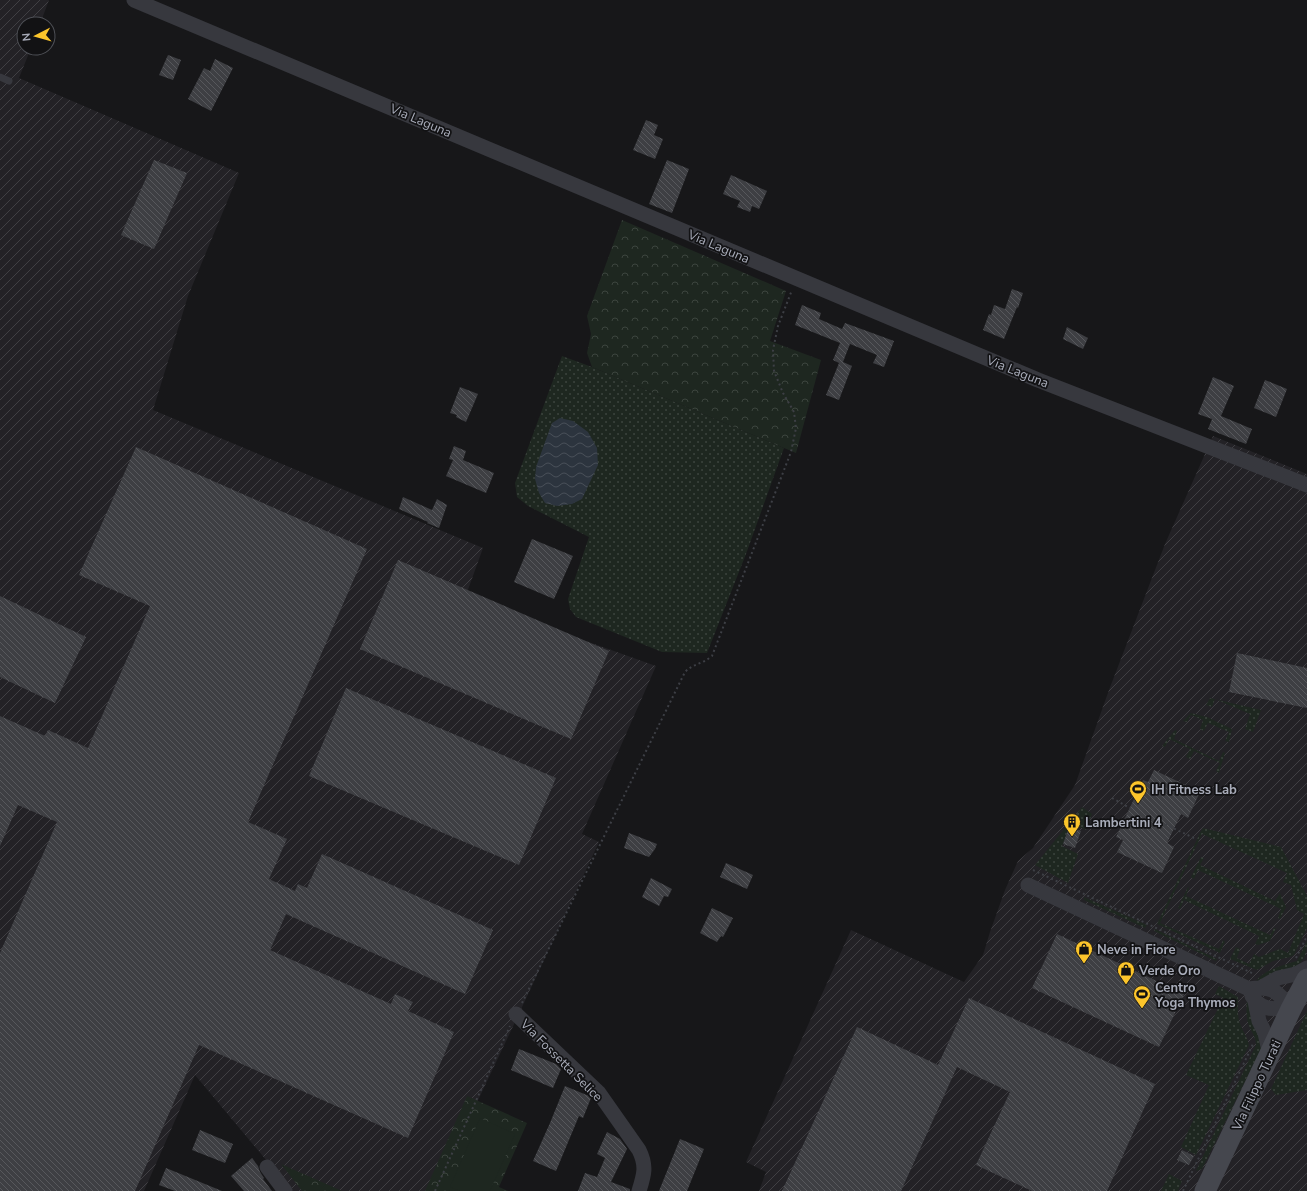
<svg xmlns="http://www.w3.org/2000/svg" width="1307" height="1191" viewBox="0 0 1307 1191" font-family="'Nunito Sans',sans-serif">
	<defs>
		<pattern id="industrial-furrows" width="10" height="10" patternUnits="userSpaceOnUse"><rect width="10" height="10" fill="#232226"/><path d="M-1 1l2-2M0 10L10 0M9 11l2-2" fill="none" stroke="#403f43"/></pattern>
		<pattern id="grass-dots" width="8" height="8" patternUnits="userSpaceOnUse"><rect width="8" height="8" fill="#1e2720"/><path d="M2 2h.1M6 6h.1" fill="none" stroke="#3c443e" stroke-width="1.8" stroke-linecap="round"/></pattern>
		<pattern id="forest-crowns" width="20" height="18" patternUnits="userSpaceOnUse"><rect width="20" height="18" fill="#1e2720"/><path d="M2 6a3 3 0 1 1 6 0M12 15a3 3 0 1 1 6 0" fill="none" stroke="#3c443e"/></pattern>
		<pattern id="water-waves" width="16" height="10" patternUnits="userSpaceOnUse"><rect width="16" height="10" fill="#2c343e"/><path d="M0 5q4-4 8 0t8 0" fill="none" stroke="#484f58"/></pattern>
		<pattern id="building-back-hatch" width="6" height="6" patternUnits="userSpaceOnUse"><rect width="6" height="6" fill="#3e3f43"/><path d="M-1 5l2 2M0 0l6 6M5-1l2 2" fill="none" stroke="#57585c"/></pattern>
	</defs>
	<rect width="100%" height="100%" fill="#171719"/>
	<path fill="url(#industrial-furrows)" d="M0 0H49L40 24H24V48H31L19 78 239 173 188 296 153 410 483 548 465 598 656 666 582 834 599 842 516 1020 435 1191H292L195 1075 144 1191H0Z
		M1213 436 1307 474V1191H759L766 1172 746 1162 851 930 964 982 983 955 990 932 1005 890 1018 861 1033 848 1075 785 1109 690 1165 544Z"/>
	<path fill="url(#grass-dots)" d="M562 356 592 367 784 448 746 554 707 653 662 652 576 617 570 609 568 599 589 537 528 506 517 497 515 483Z
		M1210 698 1261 710 1253 732 1245 729 1250 714 1215 699 1212 707 1206 705Z
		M1191 713 1207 717 1232 729 1229 742 1225 741 1229 732 1208 723 1204 731 1200 729 1203 720 1191 715 1187 722 1183 721Z
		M1175 730 1177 731 1174 739 1219 761 1223 752 1225 753 1219 773 1216 771 1220 763 1194 751 1190 759 1186 757 1190 749 1169 739 1165 747 1162 746Z
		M1082 807 1092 814 1086 830 1071 823 1062 846 1078 854 1068 883 1035 865Z
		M1203 828 1281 847 1307 896V928L1294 955 1290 957 1273 961 1257 970 1230 959 1236 947 1240 949 1237 958 1249 964 1254 954 1259 957 1280 949 1288 953 1304 914 1297 910 1291 885 1283 882 1287 873 1202 834 1160 923 1219 949 1223 940 1225 942 1220 953 1157 924 1200 833Z
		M1201 857 1204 858 1200 865 1275 901 1280 893 1286 907 1280 919 1278 918 1281 909 1198 870 1194 879 1191 877Z
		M1188 887 1189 888 1186 896 1270 935 1274 928H1276L1270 941 1258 945 1255 944 1259 936 1184 900 1180 909 1178 908Z
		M1084 897 1147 925 1145 928 1084 900Z
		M1155 929 1217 959 1216 961 1154 931Z
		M1307 941C1307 952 1306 958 1298 965L1256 981C1265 969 1284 965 1297 961Z
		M1219 986 1238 997C1238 1004 1237 1013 1239 1020 1241 1029 1247 1036 1249 1045L1196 1155 1181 1147 1209 1085 1186 1075 1223 998 1215 994Z
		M1247 1000 1261 1038V1049L1202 1169 1196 1171 1256 1045C1256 1037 1252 1033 1249 1026 1246 1018 1246 1008 1247 1000Z
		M1307 1011V1090L1276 1095 1271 1089Z
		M1169 1174 1182 1181 1178 1191H1161Z"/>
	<path fill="url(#forest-crowns)" d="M622 220 786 291 770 341 821 360 796 453 592 367 587 353 591 334 587 316Z
		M467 1096 527 1123 499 1187 508 1191H425Z
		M281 1164 342 1191H302Z"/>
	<path fill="#1e2720" d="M480 1118 515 1134 490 1191H460L450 1187Z"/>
	<path fill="url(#water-waves)" d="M560 418 573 421 588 432 597 448 598 465 582 499 572 504 557 506 545 503 539 493 535 479 536 467 552 423Z"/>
	<path fill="url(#building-back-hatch)" d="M168 55 181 60 173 80 159 75Z
		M215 59 233 68 211 111 188 99 204 68 210 71Z
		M646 120 658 125 654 135 663 139 655 159 633 150Z
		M154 160 187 173 154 249 121 235Z
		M667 160 689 169 672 213 649 204Z
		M731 175 767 191 759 209 752 206 750 212 737 207 740 201 723 194Z
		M1012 289 1023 293 1018 308 1017 307 1004 339 983 330 989 314 991 315 994 305 1005 309Z
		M802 305 821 313 819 319 842 329 845 323 894 341 884 367 873 363 877 355 850 344 843 362 852 366 839 400 826 395 839 363 833 360 840 343 795 325Z
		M1067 327 1088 338 1083 349 1063 339Z
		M1213 377 1234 386 1221 416 1252 429 1246 444 1208 429 1212 419 1198 414Z
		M1265 380 1287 389 1276 417 1254 408Z
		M460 387 478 394 466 422 456 417 457 415 450 413Z
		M454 446 466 451 463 460 494 473 486 493 446 476 453 460 449 459Z
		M136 447 367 549 248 822 287 839 269 879 295 891 298 884 307 888 322 854 493 930 465 994 286 914 270 950 391 1004 395 994 413 1002 408 1011 454 1032 408 1138 199 1045 135 1191H0V953L57 822 18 805 0 846V716L45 736 48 730 88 748 150 606 79 575Z
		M403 497 432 510 437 499 447 505 439 528 427 523 428 522 399 509Z
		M532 539 573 556 554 599 514 582Z
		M398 560 609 651 571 739 360 649Z
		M0 596 86 637 55 703 0 677Z
		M1237 653 1307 668V708L1229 692Z
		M346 688 556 778 519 865 309 776Z
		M1154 770 1200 792 1188 818 1181 814 1167 843 1174 847 1162 873 1117 852 1123 840 1116 837 1143 780 1148 782Z
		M1069 827 1081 831 1075 848 1063 844Z
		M629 833 657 844 655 849 649 857 624 848Z
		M726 863 753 875 747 889 720 877Z
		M651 878 672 889 668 897 664 896 659 906 642 897Z
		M712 908 733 918 723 937 721 936 717 942 700 933Z
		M1057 934 1184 994 1159 1047 1032 988Z
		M969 998 1155 1084 1107 1191H1032L976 1165 1010 1092 957 1067 901 1191H782L857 1027 938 1065Z
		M519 1049 556 1064 561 1069 553 1088 511 1070Z
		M565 1086 589 1096 591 1098 583 1118 579 1116 556 1171 533 1161 550 1123Z
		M200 1130 233 1144 225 1163 192 1150Z
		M607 1132 620 1139 627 1149 611 1182 630 1189V1191H578L585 1173 597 1177 605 1158 597 1154Z
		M680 1139 704 1149 687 1191H659Z
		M1182 1150 1194 1156 1189 1165 1177 1160Z
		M252 1158 258 1166 260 1172 264 1178 263 1179 272 1191H244L231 1176Z
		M166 1168 222 1191H175L159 1185Z"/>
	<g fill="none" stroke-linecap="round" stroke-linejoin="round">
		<path stroke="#3d3f45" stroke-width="2" stroke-dasharray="2 3" stroke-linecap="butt" d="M1112 798 1130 808
			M1156 820 1194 838
			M1033 870 1254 974
			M1296 958 1307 936
			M522 1003 685 672C692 664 703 664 712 656L791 452 796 428 794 412 783 393 774 371 773 350 778 326 792 290
			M435 1191 510 1026
			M1183 1191 1253 1044"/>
		<path stroke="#37383e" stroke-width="7" d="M0 77 9 81"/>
		<path stroke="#37383e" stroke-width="15" d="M134 0 1038 380 1307 485
			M1028 885 1249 989C1273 985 1277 991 1291 1009
			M1262 987 1278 978 1296 974 1307 968
			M1252 996C1260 1011 1277 1009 1291 1009
			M1255 1001 1259 1021 1265 1033 1270 1055
			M516 1014 599 1093 639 1150C647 1166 644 1175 639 1191
			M267 1167 285 1191"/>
		<path stroke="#45474e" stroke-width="21" d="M1205 1191 1291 1009 1307 979"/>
	</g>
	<defs>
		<g id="stadium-pin" transform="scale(0.9)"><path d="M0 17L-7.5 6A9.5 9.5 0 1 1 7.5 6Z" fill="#fcc52b" stroke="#121214"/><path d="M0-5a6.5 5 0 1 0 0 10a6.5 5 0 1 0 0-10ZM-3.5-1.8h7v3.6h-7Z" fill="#111"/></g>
		<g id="building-pin" transform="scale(0.9)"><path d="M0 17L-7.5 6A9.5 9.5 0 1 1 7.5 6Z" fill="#fcc52b" stroke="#121214"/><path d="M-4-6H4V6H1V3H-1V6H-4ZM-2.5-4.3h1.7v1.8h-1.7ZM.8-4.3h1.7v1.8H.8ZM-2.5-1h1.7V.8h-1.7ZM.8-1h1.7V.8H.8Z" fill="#111"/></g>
		<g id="shop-pin" transform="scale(0.9)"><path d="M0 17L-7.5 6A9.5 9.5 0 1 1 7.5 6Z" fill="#fcc52b" stroke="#121214"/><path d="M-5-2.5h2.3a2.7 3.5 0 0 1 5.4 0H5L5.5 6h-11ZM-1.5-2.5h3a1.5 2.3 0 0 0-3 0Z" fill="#111"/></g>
	</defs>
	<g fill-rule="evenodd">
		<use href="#stadium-pin" x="1138" y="789"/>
		<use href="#building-pin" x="1072" y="822"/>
		<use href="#shop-pin" x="1084" y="949"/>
		<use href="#shop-pin" x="1126" y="970"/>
		<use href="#stadium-pin" x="1142" y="994"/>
	</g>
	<g text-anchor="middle" stroke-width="3.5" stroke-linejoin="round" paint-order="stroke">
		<g font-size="13" fill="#a8acb9" stroke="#121214">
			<text transform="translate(421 120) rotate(23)" y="5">Via Laguna</text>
			<text transform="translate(719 246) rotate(23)" y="5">Via Laguna</text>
			<text transform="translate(1018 371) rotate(22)" y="5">Via Laguna</text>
			<text transform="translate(562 1060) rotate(45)" y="5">Via Fossetta Selice</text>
			<text transform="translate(1256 1085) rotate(-65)" y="5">Via Filippo Turati</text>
		</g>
		<g font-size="13" font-weight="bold" fill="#a8acb9" stroke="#121214" text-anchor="start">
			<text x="1151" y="794">IH Fitness Lab</text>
			<text x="1085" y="827">Lambertini 4</text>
			<text x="1097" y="954">Neve in Fiore</text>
			<text x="1139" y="975">Verde Oro</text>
			<text x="1155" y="992">Centro<tspan x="1155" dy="15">Yoga Thymos</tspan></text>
		</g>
	</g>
	<g transform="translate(36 36) rotate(264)"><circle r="19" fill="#121214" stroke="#4e5056"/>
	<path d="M0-3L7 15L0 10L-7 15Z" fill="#fcc52b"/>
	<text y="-6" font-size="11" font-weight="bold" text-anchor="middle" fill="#a8acb9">N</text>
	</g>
</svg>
